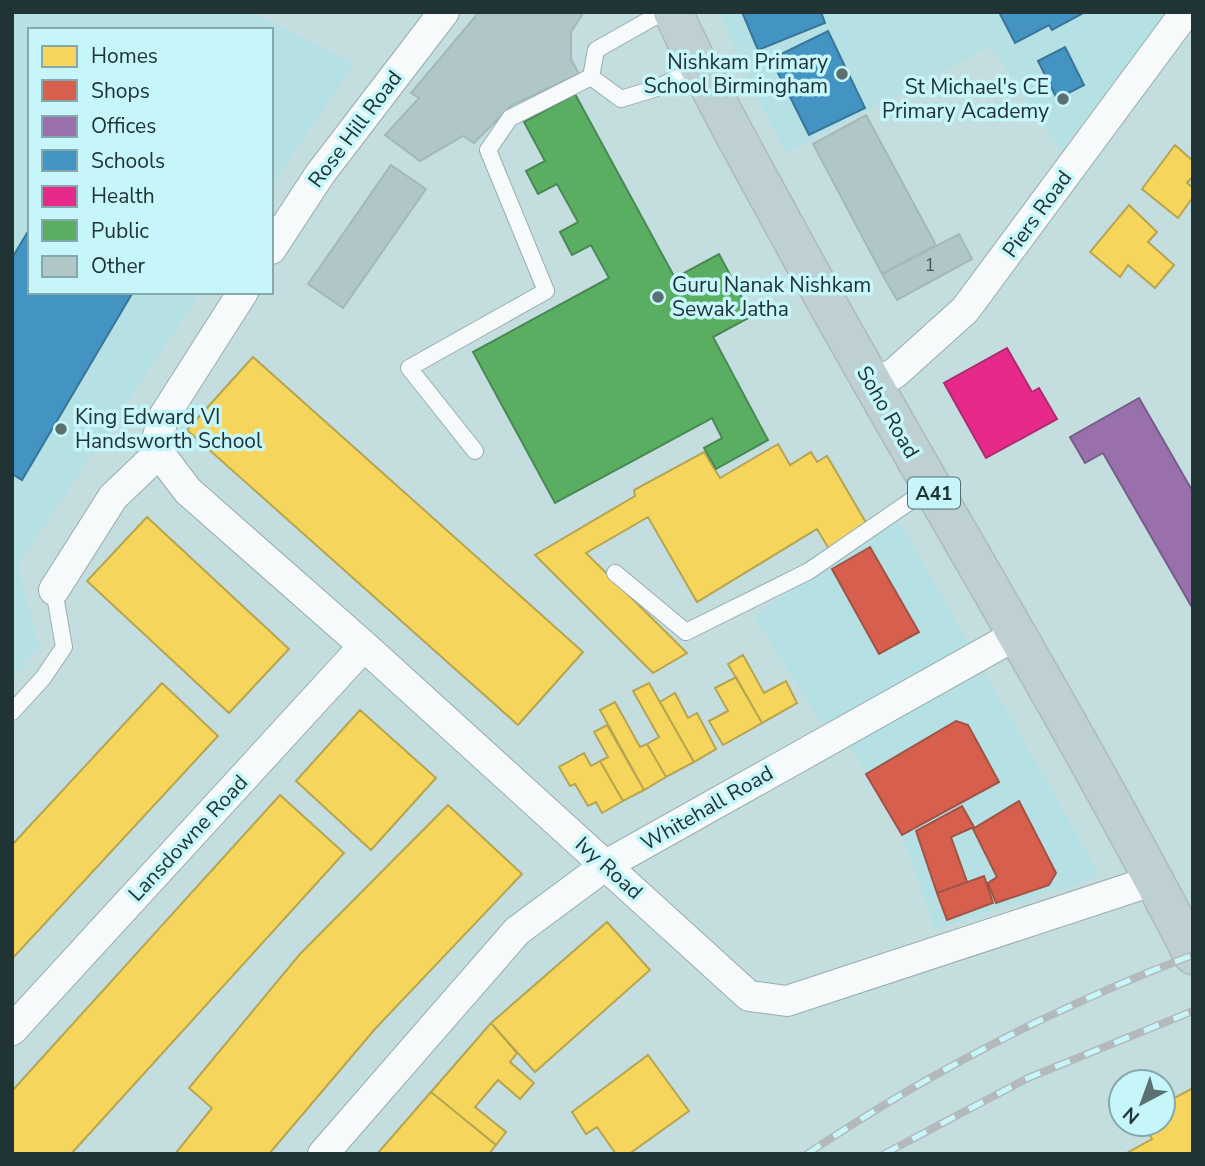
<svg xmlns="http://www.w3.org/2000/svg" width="1205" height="1166" viewBox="0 0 1205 1166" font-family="'Nunito Sans',sans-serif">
	<rect width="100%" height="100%" fill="#c4dee0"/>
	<path fill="#b6e1e4" d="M12 12H262L261 17 354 64 271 187V30H30V292H201L18 565 39 648 12 678Z
		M719 12H1167L1061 151 990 47 786 153 758 100Z
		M897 517 1100 876 935 929 902 835 855 754 815 714 754 616Z"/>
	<path fill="#f6d55c" stroke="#b6a550" stroke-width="2" d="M1175 145 1193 161V176L1187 183 1193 188V197L1178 218 1142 189Z
		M1129 205 1157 232 1148 242 1174 265 1155 288 1128 265 1120 277 1090 252Z
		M253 357 583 652 518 725 187 430Z
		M778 444 790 465 811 452 817 462 827 456 868 526 829 549 817 529 697 602 648 517 586 553 687 653 653 673 535 555 635 496 634 490 704 452 720 478Z
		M147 517 289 649 229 713 87 581Z
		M743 655 764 693 786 681 797 703 762 723 728 664Z
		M736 677 762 723 723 745 709 721 728 711 715 688Z
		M162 683 218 736 12 959V845Z
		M649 683 694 762 666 777 647 744 659 737 633 691Z
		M675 693 688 718 697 713 716 749 694 762 660 702Z
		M615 702 640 747 647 744 666 777 644 790 600 710Z
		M360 710 436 778 371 850 296 781Z
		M607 725 644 790 623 801 600 761 608 757 594 732Z
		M584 753 591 766 600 761 623 801 602 813 596 802 588 806 575 784 570 786 559 767Z
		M280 795 344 853 71 1154H12V1091Z
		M448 805 522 874 375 1029 269 1154H175L212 1108 189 1088 300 954Z
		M607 922 650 970 535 1072 491 1023Z
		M491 1023 517 1053 510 1062 534 1083 520 1099 498 1080 475 1107 506 1132 496 1145 431 1092Z
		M648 1055 689 1111 629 1154H616L597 1127 586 1134 572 1112Z
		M1193 1088V1154H1125L1152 1139 1144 1124H1163V1104Z
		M431 1092 496 1145 489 1154H377Z"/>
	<path fill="#d6604d" stroke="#a05346" stroke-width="2" d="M870 547 919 632 879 654 832 569Z
		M956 721 968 725 999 782 902 835 866 774Z
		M1019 801 1056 873 1049 885 996 903 988 883 997 877 973 829Z
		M962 806 974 827 951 837 967 882 937 893 916 831Z
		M984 876 993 903 947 920 937 893Z"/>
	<path fill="#9970ab" stroke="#755e88" stroke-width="2" d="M1139 398 1193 492V609L1103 453 1085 463 1070 437Z"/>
	<path fill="#4393c3" stroke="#397698" stroke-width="2" d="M742 12H821L825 23 758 50Z
		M999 12H1085L1052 30 1049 25 1015 43Z
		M828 31 865 108 809 135 771 59Z
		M1065 47 1084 85 1057 99 1038 61Z
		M30 228V292H133L22 480 12 474V258Z"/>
	<path fill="#e7298a" stroke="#ac2c70" stroke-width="2" d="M1007 348 1032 392 1039 388 1057 419 986 458 944 383Z"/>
	<path fill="#5aae61" stroke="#498954" stroke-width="2" d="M575 94 675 278 719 254 752 316 713 337 768 440 716 469 704 448 722 438 712 418 555 503 473 352 609 278 591 245 572 255 560 232 578 222 557 184 538 194 526 171 545 161 524 122Z"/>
	<path fill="#b1c6c7" stroke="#a3b8b8" stroke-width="2" d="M479 12H584L571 32V59L579 74 512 105 474 143 463 136 420 161 385 135 419 98 411 93Z
		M866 115 936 245 882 274 813 144Z
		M391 165 426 189 343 308 308 284Z
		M959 234 972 259 897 300 882 274Z"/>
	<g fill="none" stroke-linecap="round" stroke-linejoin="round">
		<g stroke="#98acae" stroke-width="18">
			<path id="lane" d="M663 12 596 50 591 77 621 99 657 88 698 67
				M475 451 409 368 546 291 488 150 510 118 591 77
				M615 573 686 632 809 571 931 487
				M12 712 43 678 64 647 54 590"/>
		</g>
		<g stroke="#98acae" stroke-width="32">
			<path id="street" d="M271 249 320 174 444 12
				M873 385 895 373 965 310 1179 21
				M159 453 188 491 364 646 749 996 787 1001 1152 881
				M159 453 158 436 164 416 243 292
				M54 590 113 497 159 453
				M12 1030 364 646
				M323 1154 517 931 606 865 1016 635"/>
		</g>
		<g stroke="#adbbbc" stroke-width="41">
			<path id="highway" d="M673 12C710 93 754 169 796 247 926 484 1069 714 1193 955"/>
		</g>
		<use href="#lane" stroke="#f6fafa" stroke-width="16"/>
		<use href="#street" stroke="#f6fafa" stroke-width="30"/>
		<use href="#highway" stroke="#bfd0d2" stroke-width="38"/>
		<g stroke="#b4babb" stroke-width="8">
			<path id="rail" d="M807 1154C928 1073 1057 1006 1193 955
				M884 1154 1028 1078 1193 1011"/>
		</g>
		<use href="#rail" stroke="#c6f6f9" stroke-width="5" stroke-dasharray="16" stroke-linecap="butt"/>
	</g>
	<g fill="#5a7071" stroke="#c6f6f9" stroke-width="2.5">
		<circle cx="842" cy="74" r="7"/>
		<circle cx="1063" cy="99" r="7"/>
		<circle cx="658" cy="297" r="7"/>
		<circle cx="61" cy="429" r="7"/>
	</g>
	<g text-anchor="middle" stroke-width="7" stroke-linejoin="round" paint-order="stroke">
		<g font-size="18" fill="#46595a">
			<text x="930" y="271">1</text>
		</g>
		<rect fill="#c6f6f9" stroke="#526e70" stroke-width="2" x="908" y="477.5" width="52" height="31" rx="5"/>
		<g font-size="19" font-weight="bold" fill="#213435">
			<text x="934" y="500">A41</text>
		</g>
		<g font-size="21" fill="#213435" stroke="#c6f6f9" text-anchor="end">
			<text x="828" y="69">Nishkam Primary<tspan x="828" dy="24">School Birmingham</tspan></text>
			<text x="1049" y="94">St Michael's CE<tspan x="1049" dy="24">Primary Academy</tspan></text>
			<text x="672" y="292" text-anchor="start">Guru Nanak Nishkam<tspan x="672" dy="24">Sewak Jatha</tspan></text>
			<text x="75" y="424" text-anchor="start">King Edward VI<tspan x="75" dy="24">Handsworth School</tspan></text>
		</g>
		<g font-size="21" fill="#213435" stroke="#c6f6f9">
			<text transform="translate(355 129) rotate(-53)" y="7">Rose Hill Road</text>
			<text transform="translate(1037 214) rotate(-54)" y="7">Piers Road</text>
			<text transform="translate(888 412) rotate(60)" y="7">Soho Road</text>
			<text transform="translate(707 808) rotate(-30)" y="7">Whitehall Road</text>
			<text transform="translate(188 838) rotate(-47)" y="7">Lansdowne Road</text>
			<text transform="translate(609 868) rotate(42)" y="7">Ivy Road</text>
		</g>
	</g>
	<rect width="1205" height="1166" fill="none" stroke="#213435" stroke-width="28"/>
	<rect x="28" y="28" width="245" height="266" fill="#c6f6f9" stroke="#84a8ab" stroke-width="2"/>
	<rect x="42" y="46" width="35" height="21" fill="#f6d55c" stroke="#84a8ab" stroke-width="2"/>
	<text x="91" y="63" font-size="21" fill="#213435">Homes</text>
	<rect x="42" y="80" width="35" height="21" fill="#d6604d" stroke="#84a8ab" stroke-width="2"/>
	<text x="91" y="98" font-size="21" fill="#213435">Shops</text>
	<rect x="42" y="116" width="35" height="21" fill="#9970ab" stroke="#84a8ab" stroke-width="2"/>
	<text x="91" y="133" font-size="21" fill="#213435">Offices</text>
	<rect x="42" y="150" width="35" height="21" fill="#4393c3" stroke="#84a8ab" stroke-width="2"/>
	<text x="91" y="168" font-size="21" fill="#213435">Schools</text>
	<rect x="42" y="186" width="35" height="21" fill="#e7298a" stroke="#84a8ab" stroke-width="2"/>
	<text x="91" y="203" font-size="21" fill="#213435">Health</text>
	<rect x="42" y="220" width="35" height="21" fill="#5aae61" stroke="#84a8ab" stroke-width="2"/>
	<text x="91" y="238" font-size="21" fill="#213435">Public</text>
	<rect x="42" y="256" width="35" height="21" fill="#b1c6c7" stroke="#84a8ab" stroke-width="2"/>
	<text x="91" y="273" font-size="21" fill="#213435">Other</text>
	<g transform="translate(1142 1103) rotate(221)"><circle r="33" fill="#c6f6f9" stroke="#84a8ab" stroke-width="2"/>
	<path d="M0-5L12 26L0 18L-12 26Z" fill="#5a7071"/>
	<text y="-10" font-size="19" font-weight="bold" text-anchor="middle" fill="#213435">N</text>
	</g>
</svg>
